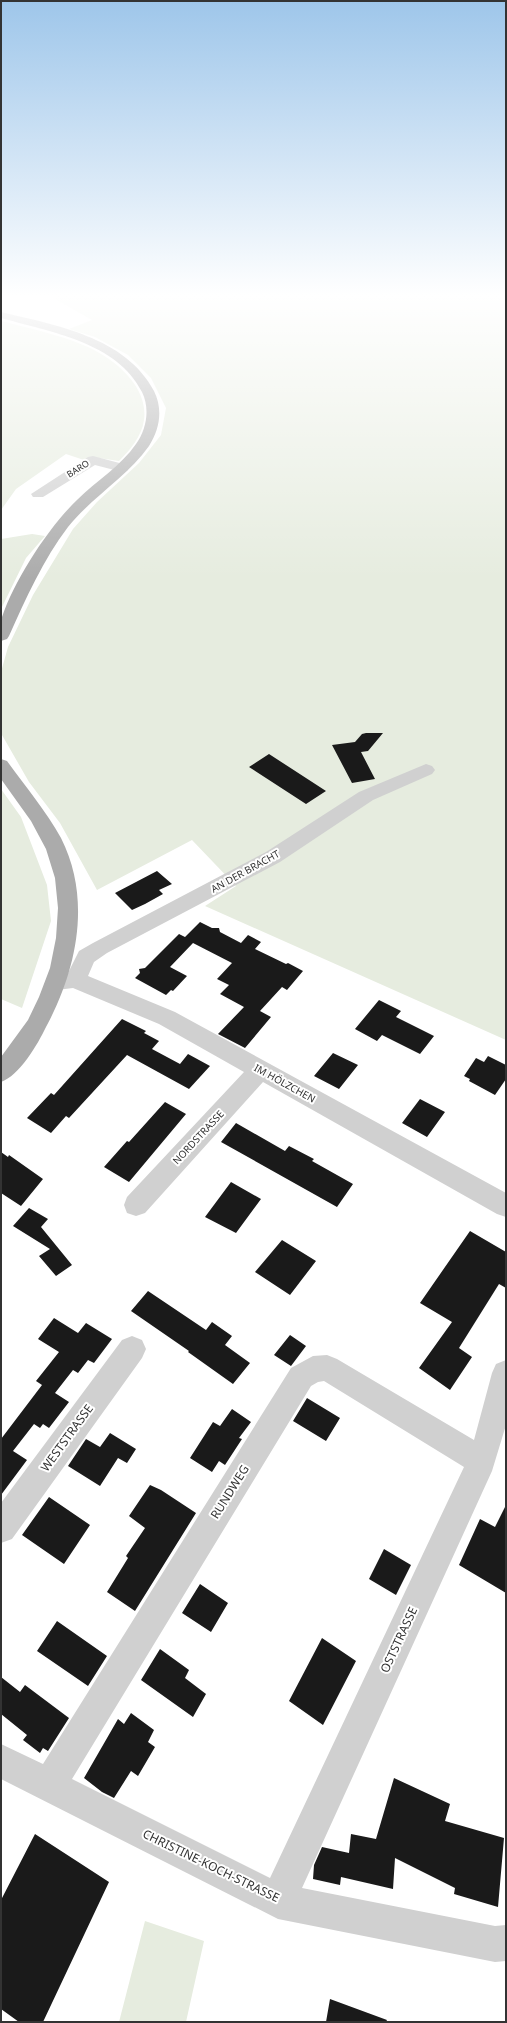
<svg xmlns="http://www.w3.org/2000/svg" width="507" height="2023" viewBox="0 0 507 2023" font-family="'Noto Sans',sans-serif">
	<rect width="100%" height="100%" fill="#fff"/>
	<path fill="#e6ecdf" d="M48 295H506V1040L205 906 236 886 192 840 97 890 60 823 29 782 2 735 1 672 8 647 33 595 73 529 97 502 139 463 161 435 166 408 151 378 128 355 95 337 69 329 92 320Z
		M1 321C28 328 57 334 83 345 111 356 149 385 144 420 142 436 130 450 119 461L92 457 87 461 66 454 16 489 1 510Z
		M32 534 45 536 26 558 1 609V539Z
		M1 789 21 817 47 885 51 921 22 1008 1 999Z
		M145 1921 204 1941 186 2022H119Z"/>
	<path fill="#1a1a1a" d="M366 733H383L368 751 361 752 375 779 352 783 332 745 355 742 362 734Z
		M269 754 326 791 306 804 249 767Z
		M157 871 172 884 159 890 163 894 145 904 132 910 115 893Z
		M200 922 212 928H219L220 932 241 943 248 935 261 942 255 949 286 964 288 963 303 971 287 990 282 987 260 1011 271 1017 245 1048 218 1034 244 1007 220 994 229 985 217 979 232 963 193 943 170 967 187 976 173 991 171 990 166 995 135 978 140 973 139 969 145 968 179 934 185 937Z
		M379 1000 401 1011 396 1017 434 1036 420 1054 382 1035 377 1041 355 1029Z
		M122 1019 146 1031 144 1033 159 1041 152 1049 180 1064 188 1054 210 1066 189 1089 127 1055 69 1118 66 1116 51 1133 27 1118 51 1093 54 1095Z
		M333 1053 358 1065 339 1089 314 1076Z
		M488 1056 506 1065V1079L495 1095 469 1081 470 1079 464 1076 476 1058 484 1062Z
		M420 1099 445 1112 427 1137 402 1123Z
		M165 1102 186 1114 129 1182 104 1167 127 1141 129 1142Z
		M236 1123 285 1151 289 1146 314 1159 312 1161 353 1184 337 1207 221 1142Z
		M1 1152 8 1157 9 1155 43 1179 21 1206 1 1193Z
		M231 1182 261 1199 236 1233 205 1217Z
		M29 1208 48 1219 41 1227 72 1265 56 1276 39 1256 50 1249 13 1226Z
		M470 1231 506 1252V1288L499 1284 459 1348 472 1357 450 1390 419 1368 452 1322 420 1303Z
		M282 1240 316 1261 290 1295 255 1272Z
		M148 1291 206 1330 212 1322 232 1336 225 1345 250 1363 233 1384 188 1352 189 1351 131 1311Z
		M54 1318 78 1333 86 1323 112 1339 94 1363 88 1360 78 1373 73 1370 55 1393 69 1402 49 1428 43 1424 40 1428 34 1424 13 1451 27 1460 1 1495V1439L42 1385 36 1381 59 1352 38 1339Z
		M290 1335 306 1346 291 1366 274 1355Z
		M307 1398 340 1418 326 1441 293 1421Z
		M232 1409 251 1422 239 1438 242 1439 225 1465 219 1461 212 1472 190 1458 213 1422 220 1426Z
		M110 1433 136 1449 127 1463 118 1458 100 1486 68 1466 86 1439 100 1447Z
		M150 1485 161 1490 196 1513 135 1611 107 1592 128 1558 126 1556 145 1528 129 1516Z
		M49 1497 90 1525 64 1564 22 1535Z
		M506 1505V1593L459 1565 480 1519 495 1527Z
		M384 1549 411 1565 396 1595 369 1579Z
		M200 1584 228 1603 211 1632 182 1613Z
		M57 1621 107 1656 88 1686 37 1651Z
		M322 1638 356 1661 323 1725 289 1701Z
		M160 1649 189 1670 185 1678 206 1694 193 1717 141 1680Z
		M1 1677 20 1692 25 1685 69 1718 48 1751 43 1748 40 1753 23 1740 27 1735 1 1714Z
		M131 1713 154 1730 148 1742 155 1747 138 1776 131 1771 114 1798 102 1792 84 1778 118 1719 124 1724Z
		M394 1778 450 1804 445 1821 504 1838 498 1907 454 1894 455 1888 395 1858 393 1889 341 1877 340 1885 313 1879 314 1865 322 1847 349 1853 351 1834 376 1839Z
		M35 1834 109 1882 43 2022H19L1 2009V1900Z
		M330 1999 387 2020 386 2022H326Z"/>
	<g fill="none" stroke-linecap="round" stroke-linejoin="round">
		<path fill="#d0d0d0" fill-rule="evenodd" d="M93 456 127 465 129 468 127 471 122 472 95 465 43 497H33L31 494 88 457Z
			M426 764 432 766 435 770 432 774 373 800 280 862 107 953 94 962 88 976 175 1012 506 1193V1217L497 1214 263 1082 145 1213 136 1216 127 1213 124 1205 127 1197 244 1072 159 1024 73 988 57 990 49 988 46 982 49 976 68 973 79 951 93 943 266 852 359 792Z
			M132 1336 142 1340 146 1349 142 1358 12 1539 1 1543V1503L122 1340Z
			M327 1355 337 1359 474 1440 492 1373 496 1364 506 1360V1425L492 1471 302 1888 495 1926 506 1925V1961L495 1962 278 1919 1 1779V1744L43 1764 291 1368 313 1356ZM324 1381 464 1467 270 1878 72 1779 311 1386 318 1382Z"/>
		<path fill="#ababab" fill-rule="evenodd" d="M1 312C55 325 126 337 154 391 163 409 160 429 149 446 127 477 92 497 68 527 43 560 26 598 9 636L7 639 1 641C1 634 0 624 2 617 15 579 48 528 77 500 96 481 121 466 136 444 147 429 150 408 142 392 117 342 50 332 1 318Z
			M1 759 7 761C25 786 46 811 61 838 92 899 77 970 46 1027 38 1044 19 1076 1 1082V1057L28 1020 39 997 50 968 56 938 58 908 55 878 46 849 31 821 1 779Z"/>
	</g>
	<linearGradient id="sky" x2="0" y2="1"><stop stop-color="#9ec6ea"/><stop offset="0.51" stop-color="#fff"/><stop offset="1" stop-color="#fff" stop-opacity="0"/></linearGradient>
	<rect width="507" height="579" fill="url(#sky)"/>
	<g text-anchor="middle" stroke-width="4" stroke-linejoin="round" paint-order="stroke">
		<g font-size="9" fill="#333" stroke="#fff">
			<text transform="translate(78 469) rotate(-32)" y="3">BARO</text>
		</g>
		<g font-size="10" fill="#333" stroke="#fff">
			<text transform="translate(245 871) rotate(-29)" y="4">AN DER BRACHT</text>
			<text transform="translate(285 1083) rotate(29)" y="4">IM HÖLZCHEN</text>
			<text transform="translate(198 1137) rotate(-47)" y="4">NORDSTRASSE</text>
		</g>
		<g font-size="12" fill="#333" stroke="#fff">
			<text transform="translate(67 1438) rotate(-54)" y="4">WESTSTRASSE</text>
			<text transform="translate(230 1492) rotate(-58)" y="4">RUNDWEG</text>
			<text transform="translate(399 1640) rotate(-65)" y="4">OSTSTRASSE</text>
			<text transform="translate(211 1866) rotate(26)" y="4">CHRISTINE-KOCH-STRASSE</text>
		</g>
	</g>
	<rect width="507" height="2023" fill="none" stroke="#333333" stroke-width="4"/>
</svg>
